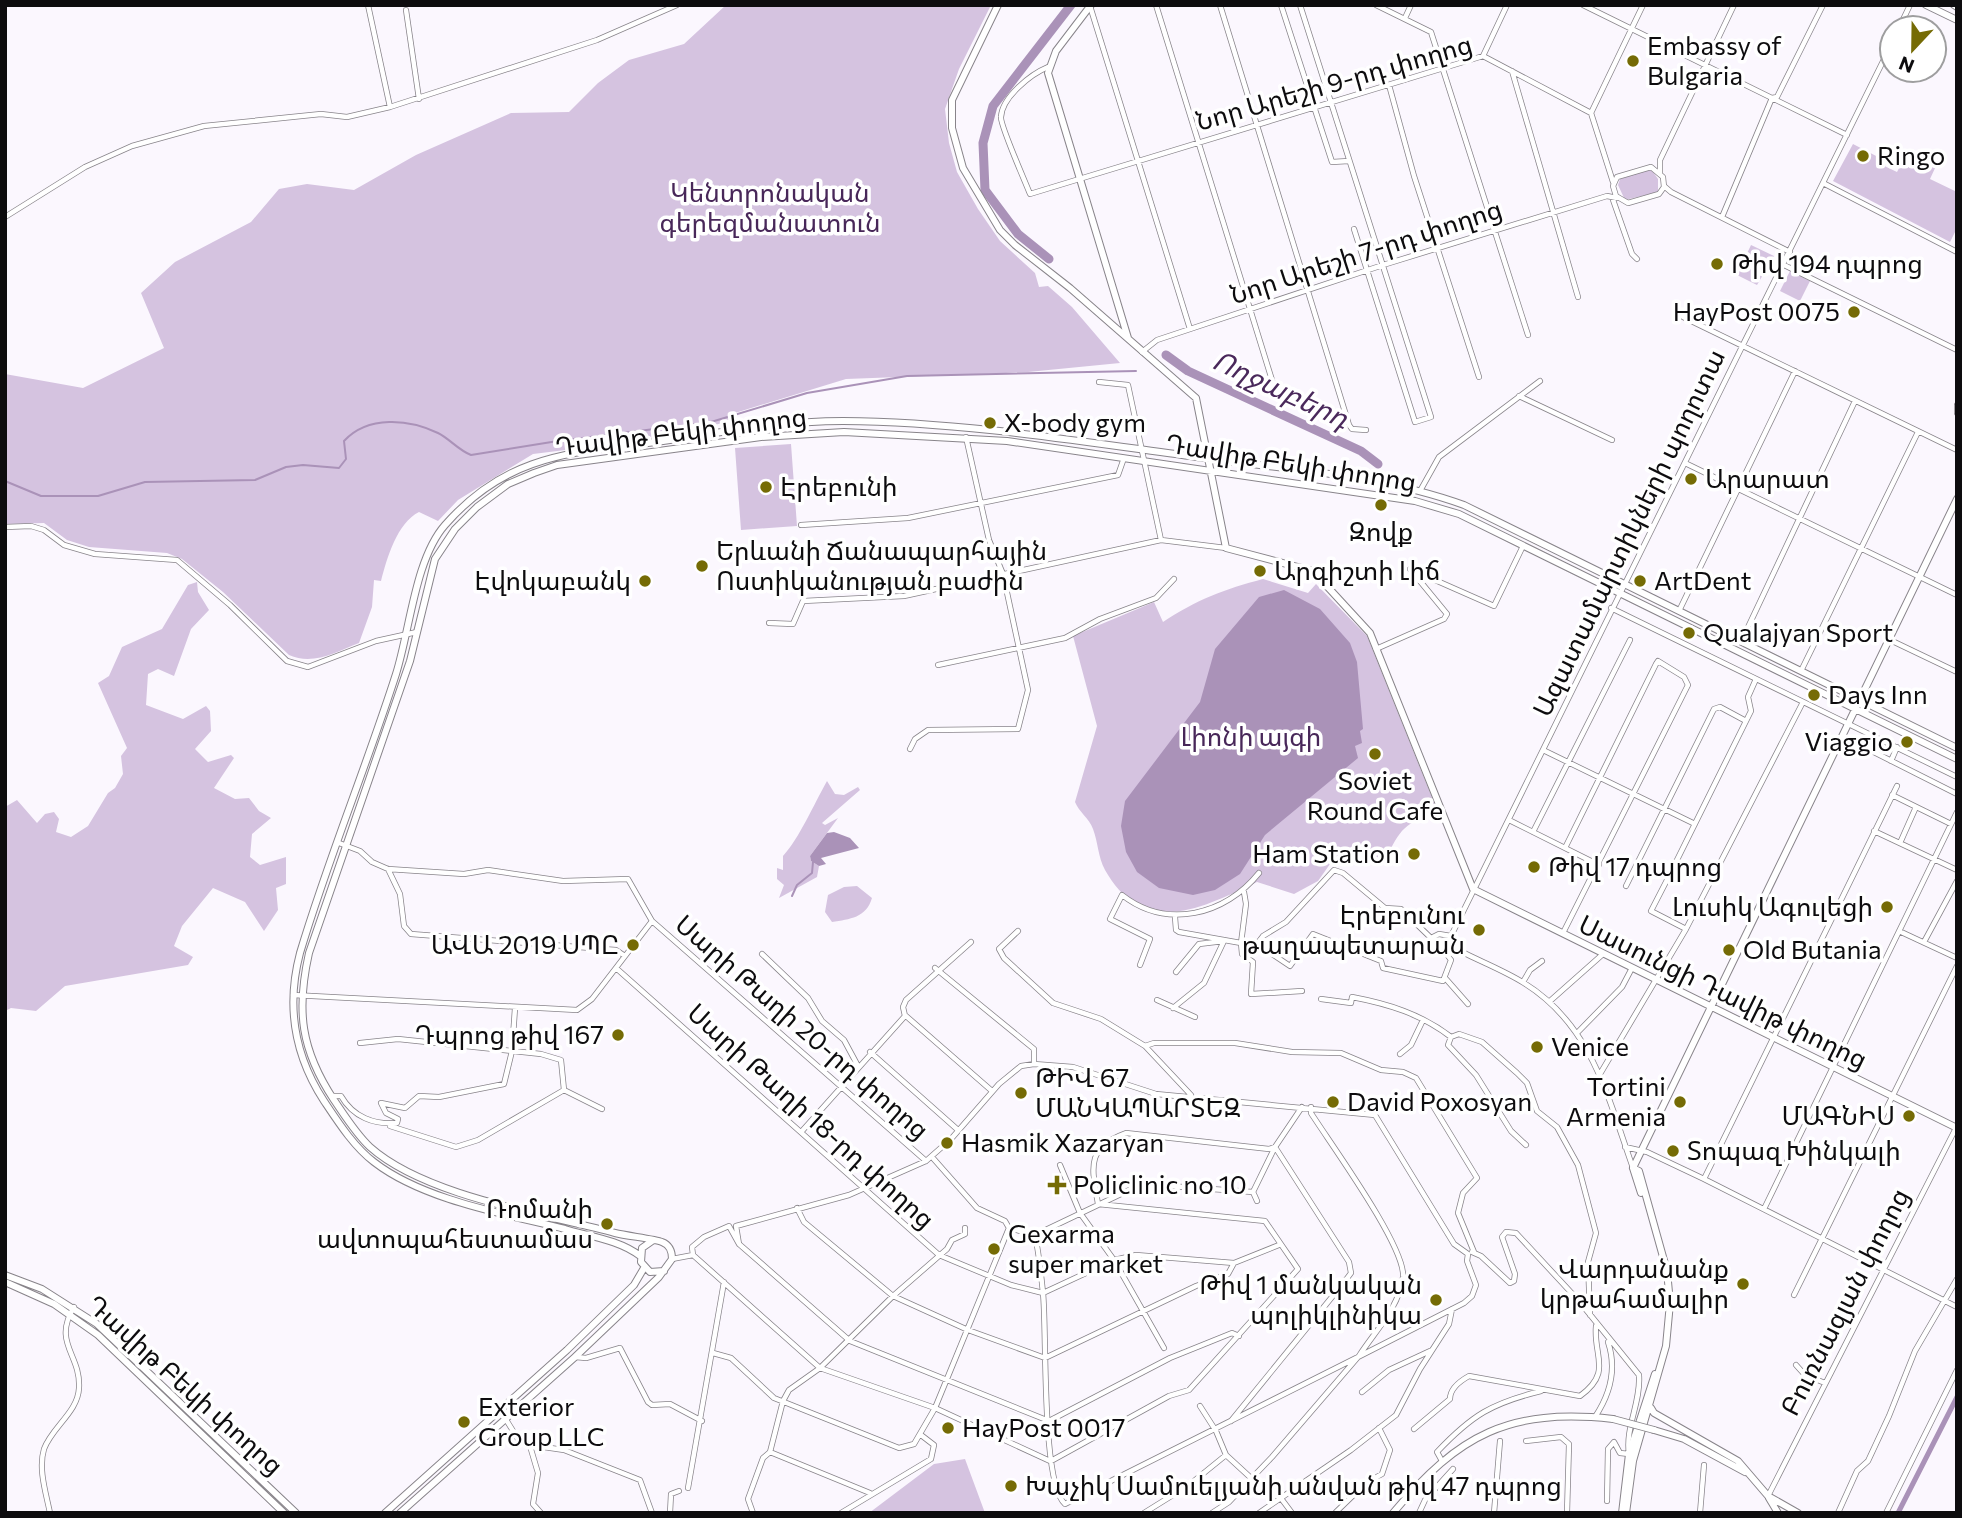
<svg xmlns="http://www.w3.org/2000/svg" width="1962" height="1518" viewBox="0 0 1962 1518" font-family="Commissioner,'Noto Sans Armenian',sans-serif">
	<rect width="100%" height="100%" fill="#fbf7fe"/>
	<path fill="#d5c3e0" d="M726 5H991L959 69 945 109 949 143 957 172 978 209 1000 241 1035 273 1039 287 1048 286 1072 307 1120 363 1028 372 846 379 735 413 731 421 655 439 533 454 458 500 438 521 419 512C397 523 387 558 381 581L374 580 372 607 359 643C336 652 313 666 289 655L223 592 182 559 167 553 89 547 67 540 44 523 5 524V374L83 388 164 348 141 293 175 262 251 222 279 189 307 184 354 190 416 155 511 113 569 112 598 83 629 60 684 44Z
		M1853 144 1880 158 1878 163 1897 172 1908 151 1936 166 1930 179 1957 192V228L1950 242 1833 181Z
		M1651 169 1658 179V192L1625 200 1618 185 1620 179Z
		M1751 245 1774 256 1757 285 1737 275Z
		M1790 271 1810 281 1800 301 1780 291Z
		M791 444 797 526 741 530 735 448Z
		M1263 579 1308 593 1316 584 1367 636 1439 815C1405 820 1400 830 1385 860L1358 850 1335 857 1318 881 1294 894 1257 882C1202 908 1144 939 1105 870 1098 857 1098 842 1093 829 1089 818 1079 812 1075 802L1097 726 1073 636 1154 602 1163 622C1196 600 1225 589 1263 579Z
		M197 582 198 592 209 610 191 629 174 676 158 669 148 674 146 705 183 719 206 706 210 711 211 731 195 749 208 762 231 755 234 758 214 788 235 799 249 798 259 811 271 818 252 834 250 857 260 865 286 857V884L276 888 278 910 264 931 245 902 213 888 182 926 174 946 193 957 188 965 65 986 36 1011 11 1008 5 1011V807L17 800 37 823 45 814 54 812 59 819 56 832 71 837 88 826 108 793 115 788 123 774 121 756 127 748 98 683 109 676 122 647 162 629 188 585Z
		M827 781 835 794 844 795 858 787 860 790 822 823 825 825 838 818 810 856 811 861 819 866 817 877 779 898 784 885 777 879V868L783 870V856C799 839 814 804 827 781Z
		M857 886 872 898C866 918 850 919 832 922L825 912 828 895 844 887Z
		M965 1459 985 1513H869L934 1464Z"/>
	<path fill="#aa92b8" d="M1284 590 1320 609 1350 643 1357 662 1363 729 1360 731 1362 743 1355 746 1358 758 1265 835 1240 874 1215 890 1193 895 1159 888 1137 872 1126 852 1121 826 1125 801 1200 702 1215 649 1259 597Z
		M834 832 850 838 859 848 821 858 826 864 819 866 811 861 810 856 827 833Z"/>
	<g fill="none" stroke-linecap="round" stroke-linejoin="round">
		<path stroke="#aa92b8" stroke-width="2" d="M566 440 711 422 807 393 907 376 1136 371
			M5 481 41 496H98L145 482 255 480 286 467 303 465 339 468 346 459 344 441C368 415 409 419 438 433 450 439 458 450 471 455L564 440
			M792 896 797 885 812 873 813 862"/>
		<path stroke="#aa92b8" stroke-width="5" d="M1898 1513 1957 1397"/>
		<path stroke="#aa92b8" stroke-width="9" d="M1049 259 1018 234 985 190 983 143 993 106 1071 5
			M1166 355 1188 371 1361 451 1378 464"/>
		<g stroke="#88848a" stroke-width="6">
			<path id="minor" d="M368 5 390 107
				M1156 5 1276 393
				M1220 5 1349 425 1352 429 1366 430
				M1281 5 1332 162 1349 161
				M1300 5 1431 417 1415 422 1354 229
				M1376 5 1431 32 1528 335
				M1583 5 1847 135
				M1090 6 1190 329
				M406 10 419 99
				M1405 18 1411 5
				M1899 28 1910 5
				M1483 56 1507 5
				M1048 67C1031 74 1002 97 1001 117 1000 125 1025 181 1030 194L1483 56 1591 113
				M1512 71 1578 297
				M1389 85 1414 176 1479 377
				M1591 113 1643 5
				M1591 113 1613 182
				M1651 167 1663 177 1664 187 1659 194 1628 203 1616 196 1613 186 1617 177Z
				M1660 173V160L1734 5
				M1823 183 1957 252
				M1664 186 1671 192 1790 252
				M1612 197 1632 254 1637 259
				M5 217 85 167 132 146 204 126 321 114 347 117 390 107 597 40 677 5
				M1722 217 1772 98 1777 97 1823 5
				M1784 265 1957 350
				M1683 317 1957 450
				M1142 352 1157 340 1383 265 1607 196 1617 198
				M1099 382 1128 385 1161 540
				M1519 396 1612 440
				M1957 405V413
				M1685 463 1957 595
				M1420 491 1439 457 1540 381
				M801 525 908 518 1118 475 1124 458
				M5 527 31 526 44 530 64 545 95 554 177 560 230 605 287 661 308 667 376 641 417 632
				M1611 608 1957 777
				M1679 611 1795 371
				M769 623 793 624 803 601 904 596 1161 540 1226 548
				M1888 639 1957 672
				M1741 642 1855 401
				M1376 649 1444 619 1447 614 1410 569 1494 606 1523 546
				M938 665 1065 638 1100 619 1156 598 1174 579
				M1801 671 1918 432
				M1842 736 1957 794
				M910 749 915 739 928 730 1018 729 1028 690 1003 574 989 540 966 437
				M1543 750 1695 824
				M1891 761 1897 747
				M1892 795 1951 824
				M1509 820 1599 865
				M1874 831 1957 870
				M1533 832 1630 640
				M339 843 360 851 372 862 388 869 464 874 488 870 563 881 628 879 652 921 926 1161
				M1900 843 1916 807
				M1674 866 1751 711 1748 697 1756 679
				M388 869 400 894 404 926 411 934 616 950 625 956
				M1668 878 1651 911 1686 929
				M1626 886 1714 709 1720 707 1746 721
				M1175 917 1176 930 1179 932 1241 943 1246 904 1244 892
				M1018 931 999 949 1004 958 1053 1003 1101 1019 1145 1046 1191 1095
				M1899 931 1957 958
				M1563 933 1688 685 1684 677 1658 661 1656 664 1565 848
				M1451 936 1892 43
				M1451 936 1454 946 1462 952C1482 962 1505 971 1524 983 1592 1025 1608 1098 1633 1168
				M1924 942 1957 881
				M1257 944 1263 936 1286 922 1334 870 1343 873 1385 908 1401 909 1431 938 1439 934 1451 936
				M762 954 808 998 822 1021 844 1040 858 1066
				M1140 965 1150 939 1110 919 1122 895C1167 930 1225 915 1259 873
				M616 968 939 1255 1011 1285 1043 1293 1114 1260 1136 1255 1234 1263
				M935 968 1034 1049V1064
				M1446 979 1468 1004
				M1523 982 1530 970 1542 961
				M1302 991 1251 994 1253 962 1242 954 1241 943 1257 944 1290 966 1313 934 1381 961 1383 968 1443 981 1451 960 1448 956 1454 946
				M293 995 577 1010 592 999 652 921
				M1321 999 1351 1003 1352 997C1389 1004 1421 1014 1451 1037L1459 1034 1482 1042 1517 1073 1527 1083 1537 1111 1557 1127 1578 1165 1596 1233 1588 1262 1590 1315
				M1157 1000 1195 1017
				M1550 1001 1603 954
				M1173 1008 1204 983 1224 941 1199 944 1176 972
				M905 1016 903 1007 906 1000 971 942
				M906 1016 992 1091
				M1578 1032 1622 987 1632 968
				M1451 1037 1448 1045 1476 1075 1511 1131 1526 1145
				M360 1043 398 1039 541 1054 561 1060 564 1090
				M1145 1046 1154 1043H1235L1292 1052 1341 1053 1381 1070 1403 1072 1416 1078 1477 1178 1463 1193 1458 1213 1474 1252
				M870 1052 958 1130
				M1400 1054 1411 1045 1423 1020
				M1600 1074 1686 929 1803 702
				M564 1090 602 1109
				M332 1096H341C353 1117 374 1125 397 1123L398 1119 386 1113 381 1103 405 1108 419 1096 439 1097 504 1084 512 1051 515 1008
				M1311 1107V1113C1330 1143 1406 1247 1403 1277 1399 1308 1375 1331 1359 1356
				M390 1126 456 1147 478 1140 564 1090
				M802 1131 905 1016
				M1625 1147 1647 1152 1704 1179 1957 1307
				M932 1157 977 1208 1005 1221 1009 1228 1035 1235
				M1060 1165 1080 1213 1114 1260 1164 1348
				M1704 1179 1897 786
				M1253 1192 1275 1147 1302 1107
				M1253 1192 1257 1201
				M797 1208 804 1222 893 1296 968 1330 1045 1358 1196 1286 1228 1274 1234 1263 1279 1245
				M1764 1209 1957 812
				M1035 1235C1039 1254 1041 1273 1043 1293 1047 1330 1041 1484 1065 1504L1358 1357
				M1035 1235 1142 1184 1253 1192
				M739 1244 736 1226 849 1195 926 1161 951 1139 999 1084 1021 1066 1034 1064 1073 1067 1156 1094 1375 1115 1454 1244 1468 1254
				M1472 1252 1481 1256 1510 1283 1514 1281 1515 1274 1502 1237 1506 1232 1516 1233 1579 1301 1639 1375C1641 1403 1625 1427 1629 1454L1620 1453 1614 1442 1608 1449 1607 1501
				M693 1255 692 1247 704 1237 729 1226 739 1244 850 1341 1049 1421 1170 1358 1232 1333 1239 1336
				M693 1255 820 1368 935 1408 1050 1461
				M672 1259 693 1255
				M1794 1295 1957 966
				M713 1353 731 1358 774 1398 899 1448 914 1444 935 1408 1009 1228
				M575 1357 586 1358 620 1348 648 1402 652 1405 670 1404 702 1421
				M1796 1365 1805 1375 1825 1383
				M1362 1392 1389 1370 1430 1351
				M1200 1406 1216 1431 1226 1455 1251 1478
				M1595 1417C1611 1393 1617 1369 1608 1342
				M505 1418 518 1439 530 1445 564 1450 640 1480 652 1513
				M1414 1429 1450 1399C1450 1388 1460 1381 1469 1376L1580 1396C1613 1372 1593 1356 1596 1326
				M1526 1441 1561 1437 1569 1444 1567 1513
				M530 1446 538 1473 533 1504 541 1513
				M770 1452 870 1493
				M1051 1461 1169 1396 1189 1390 1298 1269 1265 1221 1098 1204C1092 1168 1085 1148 1126 1133L1269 1149 1275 1147 1349 1262 1351 1273 1345 1281 1231 1421
				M1442 1461 1437 1452C1472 1415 1492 1403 1541 1391
				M688 1488 724 1282
				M1768 1496 1957 1126
				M1280 1497 1292 1513
				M1336 1512 1366 1483 1382 1474 1390 1450 1379 1428
				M50 1513C46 1493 38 1469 44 1449 52 1427 78 1412 79 1388 81 1354 52 1343 74 1307
				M670 1513 671 1494 679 1491
				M753 1513 748 1499 763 1458 770 1452 783 1401 789 1390 820 1368 893 1296 947 1249 952 1240 965 1234V1228
				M841 1513 931 1459 934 1445 921 1435
				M1144 1513 1189 1485 1226 1455
				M1212 1513 1229 1502 1272 1457 1358 1357 1464 1303 1472 1296 1476 1285 1467 1261 1468 1254
				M1259 1513 1351 1450 1396 1415 1420 1369 1449 1324 1452 1309
				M1419 1513 1425 1500 1453 1469
				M1494 1513 1500 1441
				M1700 1513 1704 1465
				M1838 1513 1857 1471 1868 1461 1889 1416 1915 1351 1957 1279
				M1886 1513 1957 1370"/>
		</g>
		<g stroke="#88848a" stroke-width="8">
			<path id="major" d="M998 5 952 100V128L963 168 1000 230 1015 245 1070 288 1196 398 1226 548 1313 571 1370 633 1473 889 1957 1128
				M1091 5 1056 51 1048 73 1128 338
				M1926 5 1957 20
				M1954 5 1957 7
				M1633 1168 1957 499
				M1633 1168 1641 1193
				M652 1241 642 1248 641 1262 650 1272 664 1271
				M640 1256C620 1240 588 1236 565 1229 505 1214 423 1200 374 1162 354 1147 338 1122 324 1101 294 1055 286 1006 300 953 328 859 366 768 396 674 410 630 415 559 445 525 509 452 574 453 663 441 723 432 783 421 843 421 965 422 1084 442 1204 458 1290 470 1382 475 1464 505L1957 748
				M5 1275 42 1289 97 1324 296 1513
				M5 1282 54 1304 98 1335 284 1513
				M1651 1408 1654 1413 1738 1461 1768 1496 1798 1513
				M1654 1430 1684 1439 1745 1472
				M1769 1498 1778 1513
				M385 1513 567 1350 634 1285 644 1268
				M400 1513 575 1357 659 1277 672 1259C672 1251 670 1245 662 1242 655 1239 627 1236 615 1233 544 1214 425 1196 370 1147 356 1134 345 1116 334 1100 301 1050 296 1011 309 953L410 661 435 559 455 529 477 507 508 484 534 473 557 465 761 437 844 432 1007 441 1415 501 1459 514 1957 759
				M1393 1513C1459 1434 1509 1408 1613 1419
				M1622 1513 1629 1454 1655 1374
				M1626 1513 1633 1461 1666 1346 1670 1303 1667 1271 1639 1171 1633 1168"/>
		</g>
		<use href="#minor" stroke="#fff" stroke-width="4.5"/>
		<use href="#major" stroke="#fff" stroke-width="6"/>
		<g stroke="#88848a" stroke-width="8" stroke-linecap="butt">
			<path id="major-bridge" d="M1613 1419 1654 1430"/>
		</g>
		<use href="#major-bridge" stroke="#fff" stroke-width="6"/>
	</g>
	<g fill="#756b05" stroke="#fff" stroke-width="2.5">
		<circle cx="1633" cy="61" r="7"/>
		<circle cx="1863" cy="156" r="7"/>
		<circle cx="1717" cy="264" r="7"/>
		<circle cx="1854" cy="312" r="7"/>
		<circle cx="990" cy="423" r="7"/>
		<circle cx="1691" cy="479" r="7"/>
		<circle cx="766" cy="487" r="7"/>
		<circle cx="1381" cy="505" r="7"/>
		<circle cx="702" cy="566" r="7"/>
		<circle cx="1260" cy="571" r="7"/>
		<circle cx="645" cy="581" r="7"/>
		<circle cx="1640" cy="581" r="7"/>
		<circle cx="1689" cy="633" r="7"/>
		<circle cx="1814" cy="695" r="7"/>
		<circle cx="1907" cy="742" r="7"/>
		<circle cx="1375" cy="754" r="7"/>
		<circle cx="1414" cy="854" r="7"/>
		<circle cx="1534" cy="867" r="7"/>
		<circle cx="1887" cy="907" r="7"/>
		<circle cx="1479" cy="930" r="7"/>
		<circle cx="633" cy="945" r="7"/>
		<circle cx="1729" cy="950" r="7"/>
		<circle cx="618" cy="1035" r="7"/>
		<circle cx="1537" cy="1047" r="7"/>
		<circle cx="1021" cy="1093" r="7"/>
		<circle cx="1333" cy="1102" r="7"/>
		<circle cx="1680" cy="1102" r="7"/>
		<circle cx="1909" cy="1116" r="7"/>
		<circle cx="947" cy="1143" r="7"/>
		<circle cx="1673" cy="1151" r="7"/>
		<path d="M1053.5 1174.5h7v7h7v7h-7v7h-7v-7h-7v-7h7z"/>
		<circle cx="607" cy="1224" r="7"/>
		<circle cx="994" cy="1249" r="7"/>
		<circle cx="1743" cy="1284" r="7"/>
		<circle cx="1436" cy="1300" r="7"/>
		<circle cx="464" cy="1422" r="7"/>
		<circle cx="948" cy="1428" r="7"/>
		<circle cx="1011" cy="1486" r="7"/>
	</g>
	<g text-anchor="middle" stroke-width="7" stroke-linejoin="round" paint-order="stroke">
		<g font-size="26" fill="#0d0c0e" stroke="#fff" text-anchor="start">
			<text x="1647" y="55">Embassy of<tspan x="1647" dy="30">Bulgaria</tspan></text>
			<text x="1877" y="165">Ringo</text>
			<text x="1731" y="273">Թիվ 194 դպրոց</text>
			<text x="1840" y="321" text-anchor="end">HayPost 0075</text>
			<text x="1004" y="432">X-body gym</text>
			<text x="1705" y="488">Արարատ</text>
			<text x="780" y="496">Էրեբունի</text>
			<text x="1381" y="541" text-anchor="middle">Զովք</text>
			<text x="716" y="560">Երևանի Ճանապարհային<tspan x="716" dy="30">Ոստիկանության բաժին</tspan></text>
			<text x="1274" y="580">Արգիշտի Լիճ</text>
			<text x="631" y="590" text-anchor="end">Էվոկաբանկ</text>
			<text x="1654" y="590">ArtDent</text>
			<text x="1703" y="642">Qualajyan Sport</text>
			<text x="1828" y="704">Days Inn</text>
			<text x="1893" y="751" text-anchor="end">Viaggio</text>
			<text x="1375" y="790" text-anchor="middle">Soviet<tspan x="1375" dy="30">Round Cafe</tspan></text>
			<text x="1400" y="863" text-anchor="end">Ham Station</text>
			<text x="1548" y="876">Թիվ 17 դպրոց</text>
			<text x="1873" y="916" text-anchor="end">Լուսիկ Ագուլեցի</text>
			<text x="1465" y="924" text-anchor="end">Էրեբունու<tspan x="1465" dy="30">թաղապետարան</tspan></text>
			<text x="619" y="954" text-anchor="end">ԱՎԱ 2019 ՍՊԸ</text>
			<text x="1743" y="959">Old Butania</text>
			<text x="604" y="1044" text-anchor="end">Դպրոց թիվ 167</text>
			<text x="1551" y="1056">Venice</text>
			<text x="1035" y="1087">ԹԻՎ 67<tspan x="1035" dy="30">ՄԱՆԿԱՊԱՐՏԵԶ</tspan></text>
			<text x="1666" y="1096" text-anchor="end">Tortini<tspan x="1666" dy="30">Armenia</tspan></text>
			<text x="1347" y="1111">David Poxosyan</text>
			<text x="1895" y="1125" text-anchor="end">ՄԱԳՆԻՍ</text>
			<text x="961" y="1152">Hasmik Xazaryan</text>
			<text x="1687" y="1160">Տոպազ Խինկալի</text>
			<text x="1073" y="1194">Policlinic no 10</text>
			<text x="593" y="1218" text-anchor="end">Ռոմանի<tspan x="593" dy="30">ավտոպահեստամաս</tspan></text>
			<text x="1008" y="1243">Gexarma<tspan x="1008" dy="30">super market</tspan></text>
			<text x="1729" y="1278" text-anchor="end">Վարդանանք<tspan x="1729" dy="30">կրթահամալիր</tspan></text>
			<text x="1422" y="1294" text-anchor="end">Թիվ 1 մանկական<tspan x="1422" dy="30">պոլիկլինիկա</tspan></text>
			<text x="478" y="1416">Exterior<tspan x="478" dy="30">Group LLC</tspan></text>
			<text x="962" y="1437">HayPost 0017</text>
			<text x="1025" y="1495">Խաչիկ Սամուելյանի անվան թիվ 47 դպրոց</text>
		</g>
		<g font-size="26" fill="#0d0c0e" stroke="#fff">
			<text transform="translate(1334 83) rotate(-16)" y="9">Նոր Արեշի 9-րդ փողոց</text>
			<text transform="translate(1366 252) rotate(-18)" y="9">Նոր Արեշի 7-րդ փողոց</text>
			<text transform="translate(681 432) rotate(-7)" y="9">Դավիթ Բեկի փողոց</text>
			<text transform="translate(1291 463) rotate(9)" y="9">Դավիթ Բեկի փողոց</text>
			<text transform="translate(1629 533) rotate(-64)" y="9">Ազատամարտիկների պողոտա</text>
			<text transform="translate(1723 992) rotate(26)" y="9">Սասունցի Դավիթ փողոց</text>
			<text transform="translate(802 1027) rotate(41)" y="9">Սարի Թաղի 20-րդ փողոց</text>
			<text transform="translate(811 1116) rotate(42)" y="9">Սարի Թաղի 18-րդ փողոց</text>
			<text transform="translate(1845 1302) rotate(-63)" y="9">Բուռնազյան փողոց</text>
			<text transform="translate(185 1385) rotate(42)" y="9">Դավիթ Բեկի փողոց</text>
		</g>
		<g font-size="26" fill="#482759" stroke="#fff">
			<text x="770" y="202">Կենտրոնական<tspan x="770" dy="30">գերեզմանատուն</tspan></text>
			<text x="1251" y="746">Լիոնի այգի</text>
		</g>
		<g font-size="28" font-style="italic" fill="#4a295b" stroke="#fff">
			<text transform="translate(1281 389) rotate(25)" y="10">Ողջաբերդ</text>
		</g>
	</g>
	<rect width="1962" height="1518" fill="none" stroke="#0d0c0e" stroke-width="14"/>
	<g transform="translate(1913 49) rotate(202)"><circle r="33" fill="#ffffff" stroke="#9e9e9f" stroke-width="2"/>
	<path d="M0-5L12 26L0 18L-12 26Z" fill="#756b05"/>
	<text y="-10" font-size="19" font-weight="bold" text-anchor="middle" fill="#0d0c0e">N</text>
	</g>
</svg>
